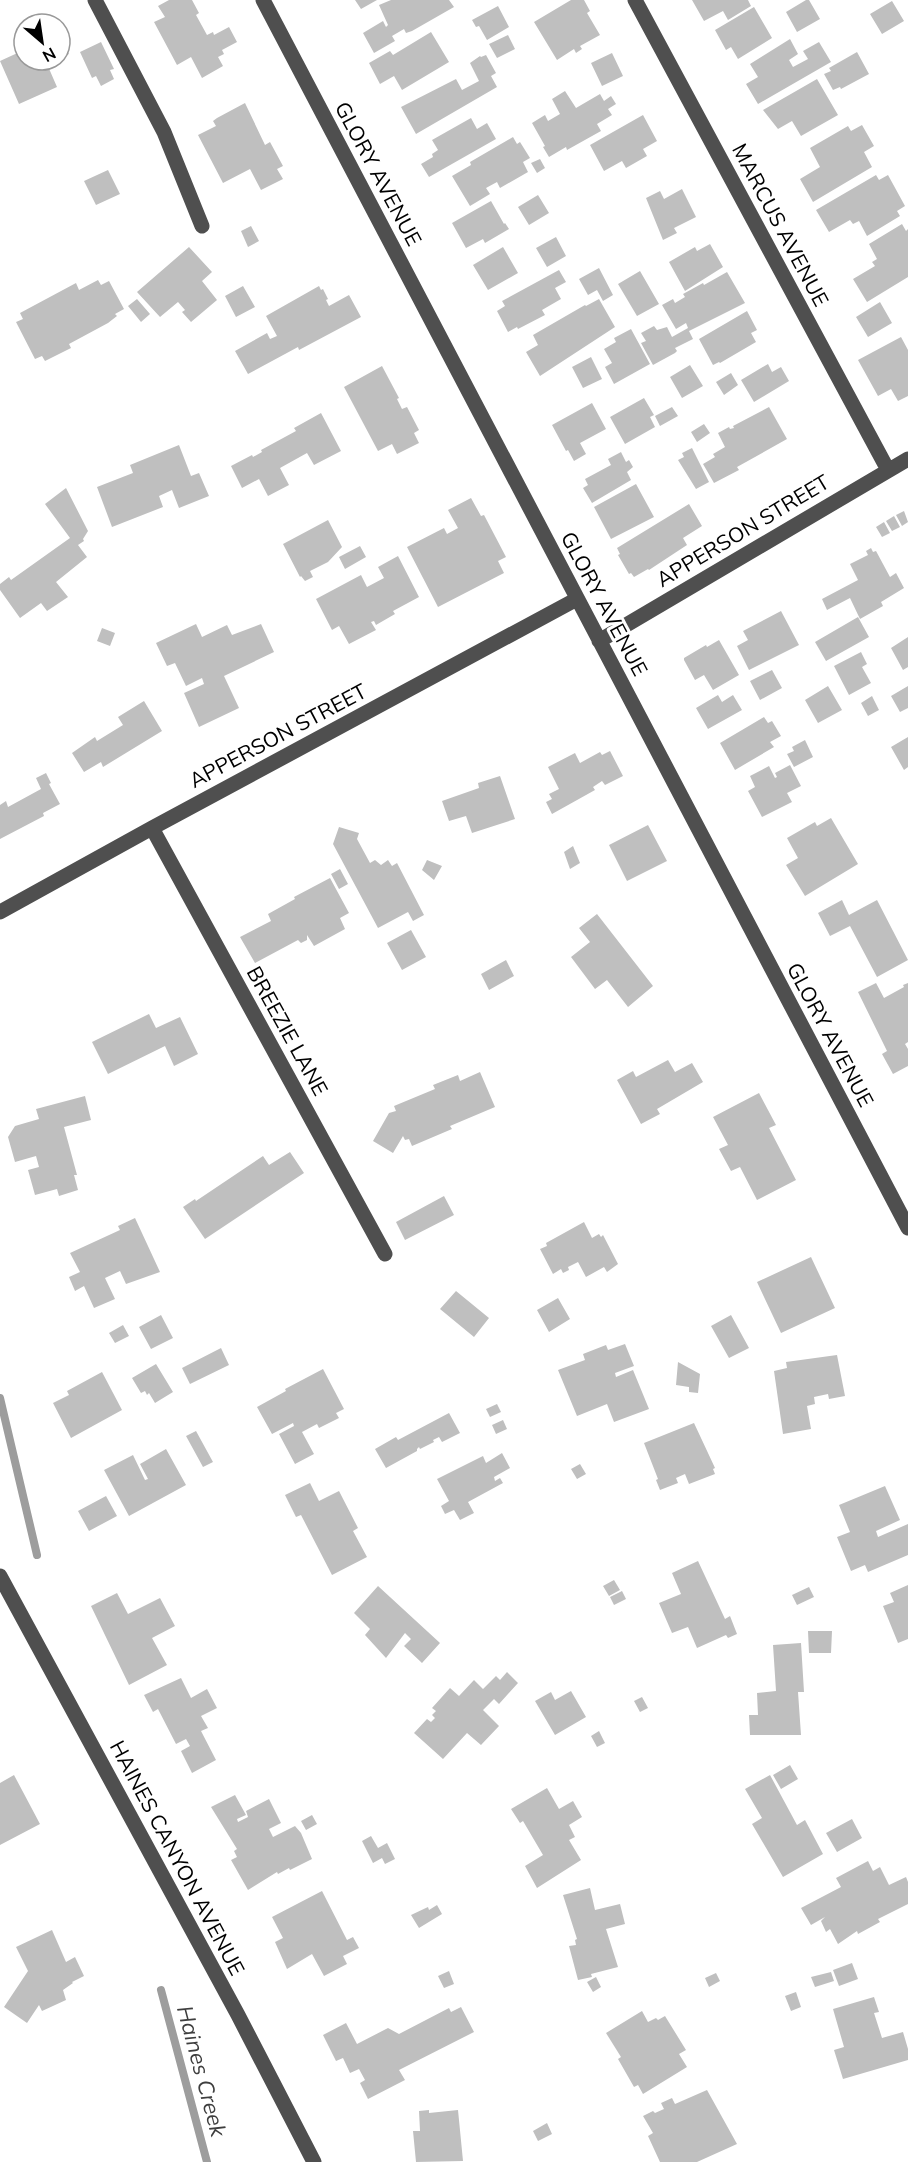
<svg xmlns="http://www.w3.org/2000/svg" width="908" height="2162" viewBox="0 0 908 2162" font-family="Mulish,sans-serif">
	<rect width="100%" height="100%" fill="#fff"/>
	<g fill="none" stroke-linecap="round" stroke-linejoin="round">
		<path stroke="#9d9d9d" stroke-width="8" d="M0 1398 37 1555
			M161 1990 207 2162"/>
	</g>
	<path fill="#bfbfbf" d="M169 0H192L199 13 196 15 207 35 213 32 214 35 229 27 237 42 222 50 224 54 218 57 223 66 202 78 191 57 177 65 154 22 165 17 158 6Z
		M355 0H377L361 9Z
		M391 0H449L454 7 412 31 406 33 404 29 392 36 395 41 374 53 363 33 383 21 386 27 388 25 379 5Z
		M571 0H584L590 11 587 13 600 35 580 46 582 49 576 53 574 49 557 60 534 22Z
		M692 0H748L751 6 728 20 723 11 704 21Z
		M806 0H809L820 19 797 32 786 12Z
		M892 1 904 21 882 34 870 14Z
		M498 6 509 27 487 40 479 26 476 27 472 20Z
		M754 7 772 38 738 59 731 47 726 50 715 30Z
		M431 32 449 62 402 90 394 76 380 84 369 63 390 51 393 55Z
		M60 34 62 40 66 38 70 47 66 49 69 54 60 58Z
		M508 35 515 49 497 58 489 44Z
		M790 39 798 54 789 60 793 67 808 59 803 51 819 42 831 62 758 104 746 84 758 77 750 64Z
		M101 42 114 69 110 70 114 79 101 86 96 76 92 78 80 52Z
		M24 50V60H57L47 64 57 87 19 104 0 61Z
		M857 52 869 74 841 89 840 87 833 90 824 74 831 71 829 68Z
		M612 53 623 76 602 86 591 63Z
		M486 55 496 73 491 76 497 87 416 134 401 107 456 79 462 90 479 81 470 63 480 56 481 57Z
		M817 79 838 115 801 136 792 121 778 129 763 110Z
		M565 91 576 108 600 94 604 101 611 96 616 104 608 109 612 115 597 124 601 131 567 150 566 147 549 157 543 147 545 146 532 123 545 115 548 121 560 114 552 99Z
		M245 103 265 145 270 142 283 166 277 169 283 179 261 190 250 169 223 183 198 135 216 126 213 121 217 118Z
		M643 115 657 141 643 149 647 156 626 168 622 161 604 171 590 145Z
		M471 118 477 129 487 123 496 139 429 177 421 164 433 157 432 154 438 150 432 140Z
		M862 125 874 146 864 152 872 167 813 202 800 179 820 167 810 148 848 126 851 131Z
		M513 137 517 144 520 142 530 158 523 162 528 172 500 188 497 182 486 188 490 194 470 206 452 176 471 165 470 162Z
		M540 159 545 168 537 173 531 163Z
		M108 170 120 194 96 205 84 181Z
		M876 175 879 180 888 175 905 206 897 211 900 216 867 236 859 221 853 224 850 220 829 232 816 210Z
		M682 189 696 217 674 228 677 233 663 240 646 198 660 191 664 199Z
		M538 195 549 213 529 225 518 207Z
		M491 201 504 224 505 223 509 229 485 243 483 239 466 248 452 223Z
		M902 224 906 231 908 229V277L867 302 853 279 875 266 872 262 877 259 869 244Z
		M251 226 259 241 248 247 241 231Z
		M556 237 566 256 547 267 536 248Z
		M710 244 723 267 685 291 669 262 695 247 697 251Z
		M189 247 212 272 202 281 217 300 191 322 182 312 185 310 178 302 160 317 137 292Z
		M503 247 518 273 488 290 473 265Z
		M599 268 613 295 603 301 597 290 588 295 579 279Z
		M559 270 566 282 555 288 561 299 542 310 545 315 518 329 517 327 508 332 497 311 505 306 502 301Z
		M640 271 659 304 637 316 618 284Z
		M727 272 745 303 689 331 693 339 675 348 677 351 675 353 653 365 641 343 646 341 641 333 654 326 657 330 667 327 672 337 688 328 686 323 676 329 662 305 673 299 675 303 685 297 683 294 703 283 704 285Z
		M98 280 101 285 109 281 124 309 115 314 117 316 108 323 69 344 71 348 45 361 42 356 35 359 16 322 23 319 20 313 76 283 79 290Z
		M243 286 255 307 236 317 225 296Z
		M319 286 321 290 323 289 328 299 326 300 329 306 349 295 361 317 299 350 298 347 248 374 235 351 267 333 270 339 277 336 266 316Z
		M137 299 150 314 141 322 128 306Z
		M599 299 615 327 540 376 526 352 538 345 533 335 585 305 586 306Z
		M880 302 892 323 868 337 856 317Z
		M747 311 757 330 751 333 756 342 720 363 719 362 713 365 699 339Z
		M631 329 650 364 614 384 605 367 612 363 604 349 616 342 614 338Z
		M901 337 908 350V396L898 401 891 389 878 396 858 360Z
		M591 357 602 379 583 388 572 367Z
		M768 364 772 372 781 367 789 381 754 402 741 380Z
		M690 365 703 386 682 398 670 377Z
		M382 366 399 398 397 399 402 409 407 407 419 430 414 433 419 443 397 454 392 444 378 451 344 387Z
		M731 373 738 385 724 395 716 382Z
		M644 398 654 415 650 417 655 427 625 444 610 417Z
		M592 403 606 429 580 443 586 454 574 461 568 450 566 451 552 425Z
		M672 407 678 416 660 426 655 416Z
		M769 407 787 439 737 467 739 470 714 483 703 464 715 457 713 454 725 447 718 433 729 427 730 429 734 428 733 426Z
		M321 413 341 451 314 465 307 453 280 468 289 485 268 496 259 479 242 488 231 466 252 455 253 457 262 452 261 450 296 431 294 428Z
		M704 424 710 433 697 442 691 432Z
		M179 445 191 476 199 473 209 496 179 508 172 490 159 496 163 507 112 527 97 487 133 473 130 465Z
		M692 448 709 482 696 489 678 460 684 457 682 453Z
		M621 452 626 462 629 460 633 467 627 472 631 480 592 503 583 488 588 485 585 479 611 465 608 459Z
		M636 484 654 517 611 539 594 507Z
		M66 488 88 531 83 539 84 541 78 545 87 557 56 582 68 597 47 611 41 603 20 618 0 590V584L9 577 11 580 70 538 45 504Z
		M471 498 481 516 484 515 506 557 498 561 504 573 438 607 407 547 444 528 447 534 458 528 448 510Z
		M689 504 702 526 683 538 687 545 649 570 648 569 634 577 631 573 629 574 618 555 620 554 617 548Z
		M904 511 908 522 902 526 896 515Z
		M894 516 900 527 892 531 886 521Z
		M328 520 342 547 328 562 310 571 313 577 305 581 301 576 300 577 283 544Z
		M884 522 890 533 882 537 876 527Z
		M360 546 366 557 345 569 339 557Z
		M871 548 873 552 876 551 890 577 896 573 904 588 881 602 883 606 860 619 850 598 827 610 822 599 858 580 850 564 868 555 866 551Z
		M398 556 419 597 393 611 395 614 376 625 374 621 371 622 376 630 349 644 339 626 332 630 316 599 361 575 367 587 384 578 378 567Z
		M781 611 799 645 749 670 737 646 748 640 743 631Z
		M858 617 869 637 826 661 815 642Z
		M196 624 202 637 227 625 232 635 261 624 274 652 224 676 239 708 199 727 184 693 204 684 202 678 186 686 175 663 167 666 156 643Z
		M102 628 115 633 110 646 97 641Z
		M908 637V667L903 670 891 648Z
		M719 640 739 675 713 690 704 675 695 680 684 660V658L706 645 707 647Z
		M861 652 867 664 862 667 871 683 849 695 834 666Z
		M772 670 782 688 760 700 750 681Z
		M828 686 842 710 818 723 805 700Z
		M908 686V708L900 712 891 696Z
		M718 695 722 702 733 695 742 710 708 729 696 708Z
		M872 696 879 710 868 716 861 703Z
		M144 701 162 731 103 767 101 762 84 772 72 753 95 737 97 741 123 725 118 717Z
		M764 717 768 723 772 721 781 736 770 742 774 747 735 770 720 743Z
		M908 737V767L904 770 891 747Z
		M805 740 813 757 794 767 787 754 794 751 792 747Z
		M610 751 623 776 605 785 602 781 593 787 595 790 552 814 546 802 552 799 549 794 559 789 548 767 575 753 580 763 600 752 602 755Z
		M790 765 801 786 787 793 792 802 762 817 748 791 755 787 750 776 769 766 775 778 777 777 775 773Z
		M46 773 51 783 49 784 60 804 43 813 44 816 0 839V805L6 801 8 807 41 789 36 778Z
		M500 776 515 819 472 833 466 816 449 821 442 801 479 788 478 783Z
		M831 818 858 864 805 896 786 865 798 858 787 838 815 822 817 826Z
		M648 825 667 861 627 881 609 845Z
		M339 827 359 833 357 839 370 863 375 860 381 865 388 860 392 866 397 863 424 915 413 921 408 912 378 928 333 844Z
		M573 846 580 863 570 869 564 852Z
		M427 860 442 866 434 880 422 870Z
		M340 869 348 884 339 889 331 874Z
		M330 878 349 913 340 918 345 929 314 946 307 935V940L301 943 298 940 255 963 240 937 271 921 268 914 295 899 294 897Z
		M842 900 849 915 877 900 908 960 877 977 850 926 830 936 818 913Z
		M597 914 653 986 628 1007 607 980 595 989 571 957 590 942 579 928Z
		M411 930 426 957 402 970 387 943Z
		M506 960 514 976 489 990 481 974Z
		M876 983 884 998 904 987 903 985 908 983V1042L905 1044 908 1049V1066L893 1074 882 1054 887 1051 858 992Z
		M149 1014 156 1028 180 1017 198 1054 174 1066 165 1046 108 1074 92 1042Z
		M668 1060 675 1072 692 1063 703 1082 657 1109 660 1114 641 1124 617 1080 633 1071 636 1077Z
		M480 1072 495 1107 450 1126 452 1129 412 1146 409 1139 405 1140 403 1136 393 1153 373 1141 389 1113 396 1111 394 1106 435 1089 433 1085 458 1075 460 1081Z
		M759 1093 776 1125 769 1128 796 1180 757 1200 740 1167 731 1171 719 1149 728 1145 713 1117Z
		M85 1096 91 1120 64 1127 77 1175H74L78 1190 59 1196 57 1189 35 1195 28 1170 39 1167 36 1156 15 1162 8 1137 15 1126 39 1119 36 1109Z
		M290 1152 304 1173 205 1239 183 1207 195 1199 196 1201 263 1156 269 1165Z
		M444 1196 454 1215 405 1240 396 1222Z
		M135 1218 160 1272 126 1284 120 1271 105 1278 115 1299 94 1308 84 1286 75 1291 69 1277 80 1272 70 1253 120 1230 118 1226Z
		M584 1222 592 1238 599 1234 601 1237 603 1235 618 1264 607 1272 604 1267 586 1277 578 1262 568 1267 569 1270 563 1273 561 1269 553 1274 540 1249 547 1246 546 1243Z
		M811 1257 835 1308 781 1333 757 1282Z
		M456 1291 489 1318 474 1337 440 1309Z
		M558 1298 570 1319 549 1332 537 1310Z
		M161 1315 173 1338 151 1349 139 1327Z
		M731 1315 749 1348 729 1358 711 1326Z
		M123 1325 129 1336 115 1343 109 1333Z
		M625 1344 634 1366 615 1373 616 1377 633 1370 649 1409 614 1422 607 1404 577 1416 558 1370 585 1360 583 1354 606 1345 608 1350Z
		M221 1348 229 1365 190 1384 182 1368Z
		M837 1355 845 1396 829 1399 828 1394 814 1397 815 1404 807 1406 811 1429 783 1434 774 1371 787 1368 786 1362Z
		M678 1362 700 1374 698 1393 689 1392V1387L676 1385Z
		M156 1364 173 1392 155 1403 149 1393 147 1395 145 1391 141 1393 132 1378Z
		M323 1369 344 1409 336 1413 339 1418 319 1428 317 1424 302 1432 314 1454 295 1464 279 1434 294 1426 293 1423 272 1434 257 1407 286 1391 285 1389Z
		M102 1372 122 1410 71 1438 53 1403 69 1395 67 1391Z
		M497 1404 501 1412 490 1417 486 1409Z
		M449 1413 460 1433 442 1442 439 1437 433 1440 434 1442 420 1449 419 1447 417 1449V1451L386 1468 375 1449 396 1437 398 1440Z
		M503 1420 507 1429 496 1434 492 1425Z
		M694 1423 715 1468 713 1469 715 1474 689 1484 685 1474 676 1478 678 1483 660 1490 656 1480 658 1479 644 1443Z
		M196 1431 213 1462 203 1467 186 1436Z
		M166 1449 186 1485 129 1516 104 1470 133 1455 145 1480 148 1479 140 1464Z
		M502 1453 510 1468 494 1477 495 1481 500 1478 503 1483 468 1502 474 1513 460 1520 454 1510 445 1514 441 1506 449 1501 437 1479 483 1456 486 1463Z
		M580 1464 586 1474 577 1479 571 1469Z
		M310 1483 319 1501 339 1491 358 1528 353 1531 367 1557 332 1575 301 1515 296 1517 285 1495Z
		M885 1486 900 1520 876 1531 878 1537 908 1524V1555L868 1572 865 1565 851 1571 837 1537 850 1532 839 1505Z
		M106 1496 117 1516 89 1531 78 1511Z
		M698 1561 725 1619 730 1616 737 1634 728 1638 726 1635 697 1648 688 1627 672 1633 659 1603 681 1594 672 1573Z
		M614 1580 620 1590 609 1596 603 1586Z
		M908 1585V1639L898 1643 883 1606 894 1602 890 1593Z
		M378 1586 440 1643 422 1663 404 1646 411 1639 405 1633 386 1658 365 1635 370 1629 354 1613Z
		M809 1587 814 1597 797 1605 792 1595Z
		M622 1591 626 1599 614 1605 610 1597Z
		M117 1593 128 1614 160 1598 175 1626 152 1638 167 1665 129 1685 91 1606Z
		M808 1631H832L831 1653H809Z
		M801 1643 804 1692H798L801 1735H750L749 1715H758L757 1693 776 1691 773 1645Z
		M507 1672 518 1683 499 1704 494 1699 483 1710 499 1726 481 1745 467 1733 443 1759 414 1733 427 1719 431 1722 435 1718 432 1715 436 1711 432 1708 450 1688 459 1696 474 1680 483 1689 496 1676 500 1680Z
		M181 1678 191 1698 207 1689 217 1708 201 1716 208 1728 201 1731 216 1760 192 1773 181 1751 190 1746 186 1739 176 1744 158 1709 153 1712 144 1695Z
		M571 1691 586 1717 555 1735 535 1701 551 1692 555 1700Z
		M642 1697 648 1708 640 1712 634 1701Z
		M599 1731 605 1743 597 1747 591 1736Z
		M790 1765 798 1779 781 1789 773 1775Z
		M14 1775 40 1824 0 1845V1783Z
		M770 1775 797 1825 805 1820 823 1854 783 1877 752 1824 762 1818 745 1789Z
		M547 1788 559 1809 573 1801 582 1817 569 1825 575 1837 569 1840 581 1860 537 1888 525 1866 543 1855 523 1821 520 1823 511 1809Z
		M235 1795 246 1815 237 1819 238 1822 248 1817 246 1811 269 1799 281 1823 269 1829 273 1837 295 1826 301 1833 312 1859 290 1870 289 1868 278 1874 277 1872 248 1890 231 1860 237 1857 234 1851 237 1849 211 1807Z
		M312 1815 317 1824 306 1830 301 1821Z
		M852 1819 862 1838 837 1852 826 1833Z
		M371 1836 378 1848 387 1843 395 1859 385 1864 382 1858 373 1863 362 1841Z
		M868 1861 873 1871 880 1867 889 1885 906 1877 908 1882V1904L878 1919 880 1922 858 1934 857 1931 838 1944 830 1929 826 1932 821 1921 825 1917 811 1925 801 1908 841 1887 836 1878Z
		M590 1888 595 1910 620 1904 625 1924 606 1929 618 1967 591 1974 592 1977 578 1980 569 1946 576 1945 575 1940 577 1939 563 1895Z
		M322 1891 347 1940 353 1937 359 1948 343 1956 347 1964 324 1976 312 1954 287 1969 275 1942 283 1938 272 1917Z
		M437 1905 442 1914 419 1928 411 1915 428 1907 429 1910Z
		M52 1930 66 1962 75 1957 84 1976 72 1982 73 1983 63 1990 66 2000 42 2011 39 2005 27 2023 4 2007 28 1971 16 1947Z
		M852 1963 858 1979 839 1986 833 1970Z
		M449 1971 454 1984 444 1988 438 1976Z
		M831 1972 834 1981 815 1987 811 1977Z
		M716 1973 720 1981 709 1987 705 1978Z
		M596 1977 601 1987 593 1992 587 1982Z
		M796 1992 801 2007 791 2011 785 1996Z
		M874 1997 879 2012 874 2013 882 2038 903 2032 908 2049V2060L843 2079 834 2050 844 2047 833 2009Z
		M461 2007 474 2032 399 2070 405 2080 368 2099 360 2083 365 2080 359 2069 350 2073 343 2058 336 2061 323 2035 346 2023 357 2044 388 2028 399 2034 449 2008 451 2012Z
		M642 2011 648 2022 656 2018 658 2020 665 2016 686 2050 679 2054 687 2067 643 2094 638 2085 634 2087 618 2059 621 2057 606 2033Z
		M707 2090 737 2144 697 2162H660L648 2136 653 2133 643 2116 653 2111 655 2113 664 2109 661 2103 672 2098 675 2104Z
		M429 2110V2113L458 2110 463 2161 416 2162 413 2131H420L419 2111Z
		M547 2123 552 2134 538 2141 533 2131Z"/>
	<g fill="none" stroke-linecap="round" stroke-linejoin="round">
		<path stroke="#4f4f4f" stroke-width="15" d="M95 0 164 132 202 226
			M263 0 908 1228
			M635 0 888 470
			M599 641 908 459
			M152 828 385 1254
			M0 912 152 828 577 599
			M0 1576 238 2015 314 2162"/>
	</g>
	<g text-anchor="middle" stroke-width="6" stroke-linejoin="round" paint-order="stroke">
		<g font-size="21" fill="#000" stroke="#fff">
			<text transform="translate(378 174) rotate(62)" y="7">GLORY AVENUE</text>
			<text transform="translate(780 225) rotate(62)" y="7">MARCUS AVENUE</text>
			<text transform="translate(743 531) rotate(-31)" y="7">APPERSON STREET</text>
			<text transform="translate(604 604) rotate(62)" y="7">GLORY AVENUE</text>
			<text transform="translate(278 736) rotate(-28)" y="7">APPERSON STREET</text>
			<text transform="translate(287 1031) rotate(61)" y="7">BREEZIE LANE</text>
			<text transform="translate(830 1035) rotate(62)" y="7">GLORY AVENUE</text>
			<text transform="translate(177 1858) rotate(62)" y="7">HAINES CANYON AVENUE</text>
		</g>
		<g font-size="22" font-style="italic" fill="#3e3e3e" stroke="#fff">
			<text transform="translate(202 2071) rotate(75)" y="8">Haines Creek</text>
		</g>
	</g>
	<g transform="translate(42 42) rotate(151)"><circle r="28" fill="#ffffff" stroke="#999999" stroke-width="1.5"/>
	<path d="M0-4.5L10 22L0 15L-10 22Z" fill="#000000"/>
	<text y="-9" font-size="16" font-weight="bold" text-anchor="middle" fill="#000000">N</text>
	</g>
</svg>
